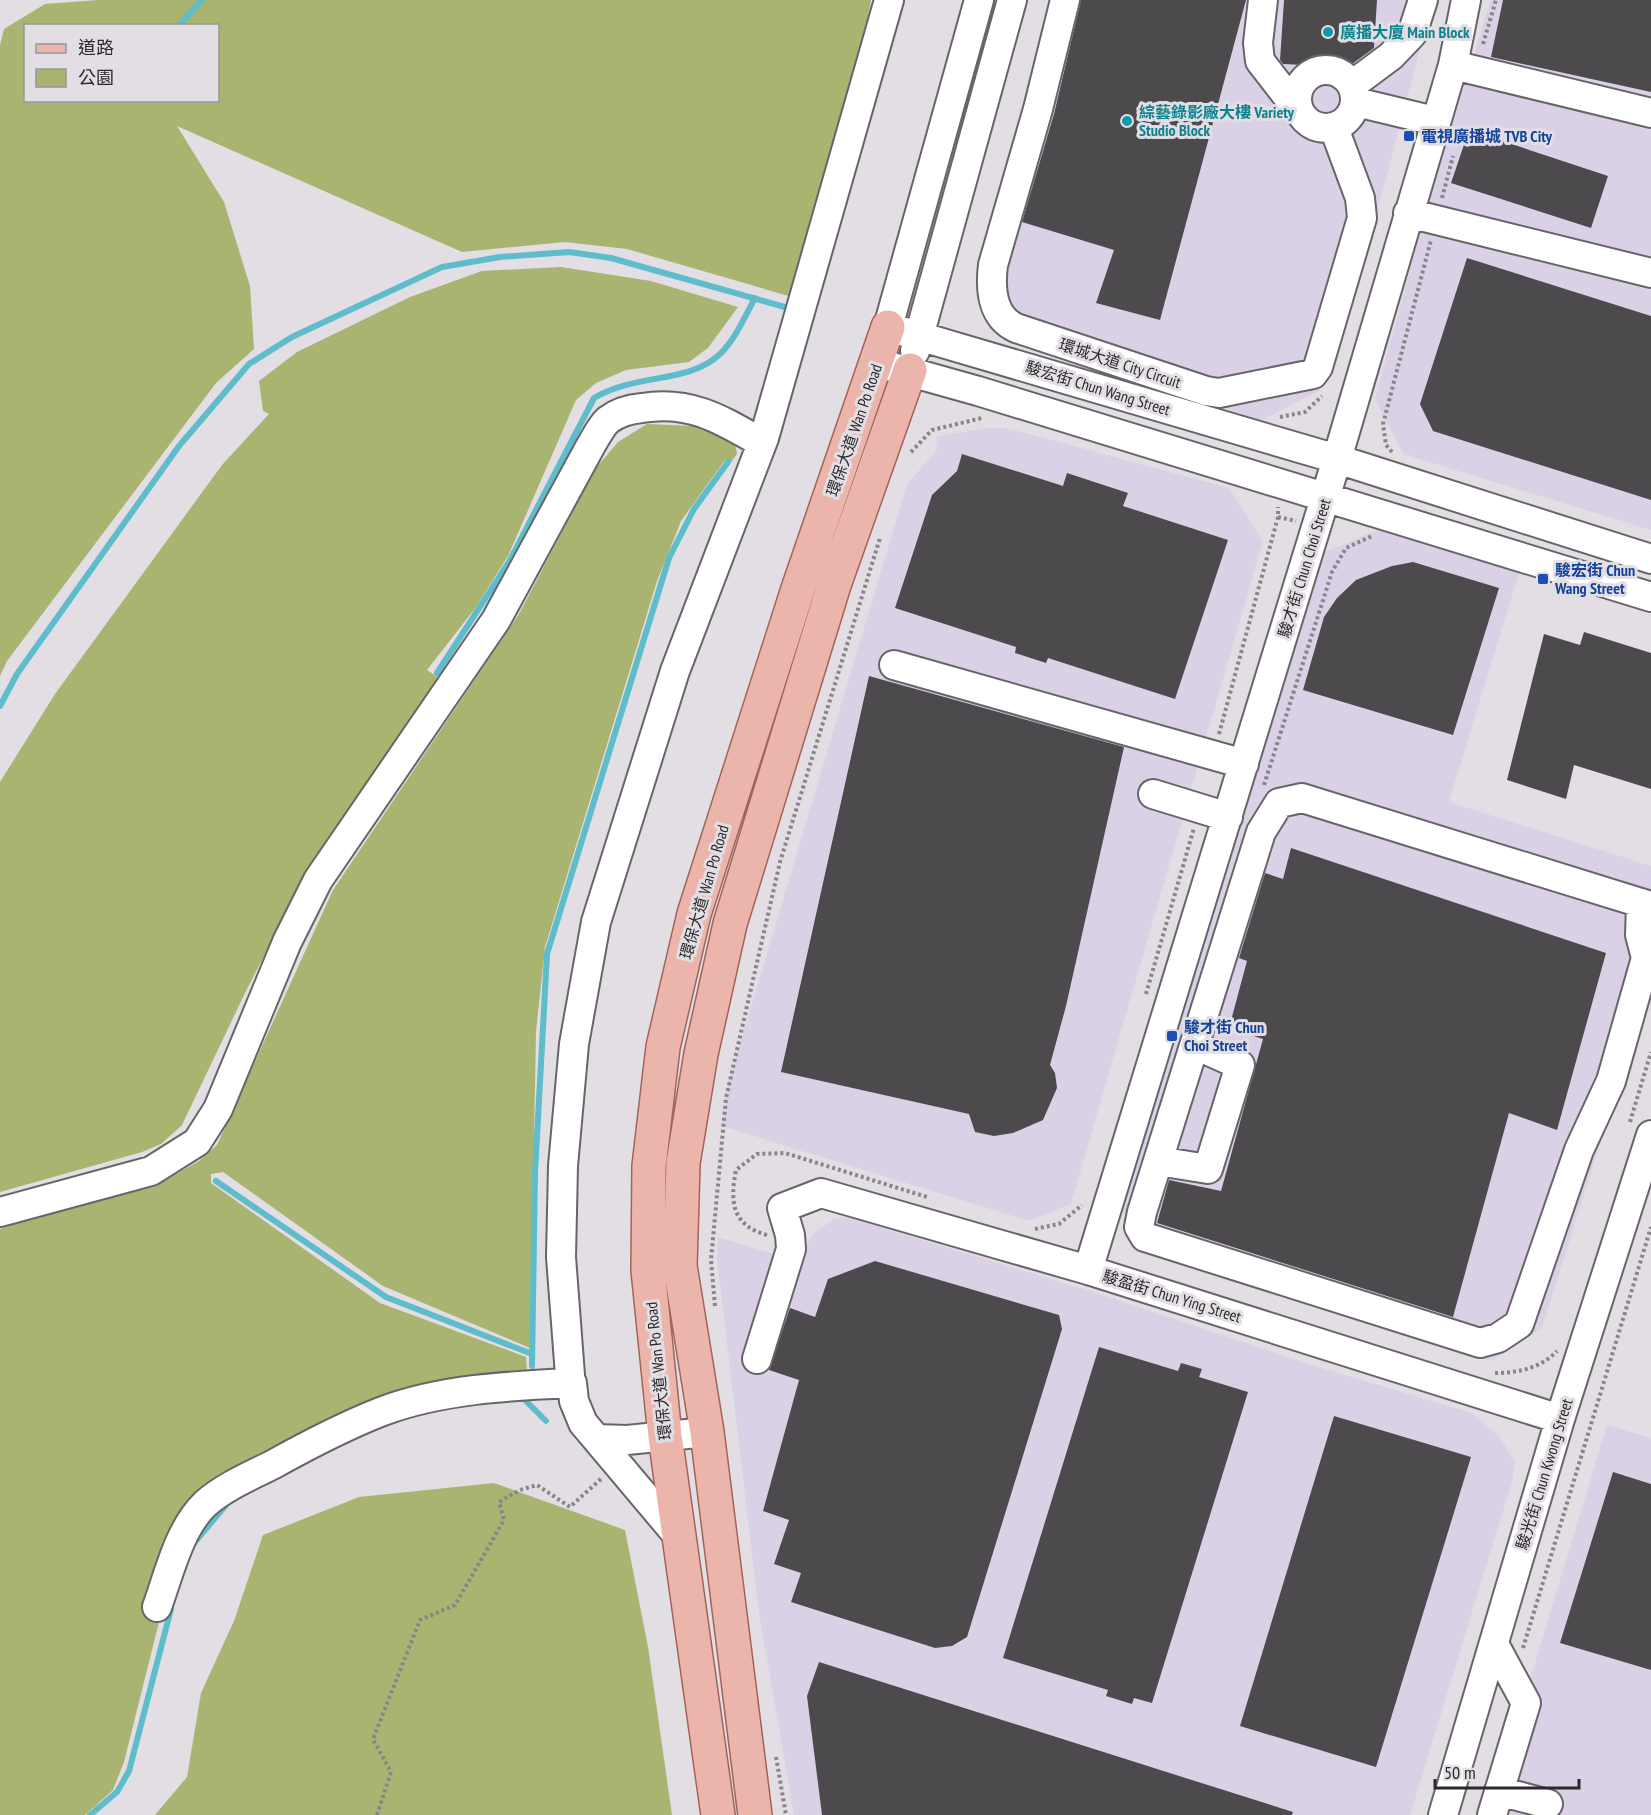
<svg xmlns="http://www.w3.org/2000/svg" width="1651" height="1815" viewBox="0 0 1651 1815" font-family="'PT Sans Narrow','Noto Sans TC',sans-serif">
	<rect width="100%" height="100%" fill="#e2dee3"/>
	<path fill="#dbd1e6" d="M1050 0H1433L1372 232 1319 391 1261 420 989 329 978 279Z
		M1491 0H1651V530L1403 454 1375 399 1433 185Z
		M991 427 1010 429 1229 488 1263 541 1071 1204 1029 1221 722 1126 729 1081 907 484 936 451 937 437Z
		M1385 527 1521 566 1449 802 1651 866V983L1542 1328 1491 1361 1146 1253 1122 1211 1322 553Z
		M849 1218 1094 1292 1315 1366 1472 1413 1499 1436 1515 1462 1512 1482 1410 1815H794L759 1613 717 1259 718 1237 796 1261 813 1234 834 1219Z
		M1607 1425 1651 1438V1815H1489Z"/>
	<path fill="#aab471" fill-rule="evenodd" d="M99 0H871L858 71 792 297 627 249 565 242 462 252 177 126 224 202 250 286 254 349 216 383 7 661 0 676V45L4 29 45 4ZM26 26H218V100H26Z
		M561 267 651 281 738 307 708 348 689 362 626 370 596 383 576 400 508 556 476 607 427 670 439 678V683L309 868 245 993 182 1125 161 1144 142 1152 0 1192V782L55 694 222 465 269 414 263 411 259 381 297 352 410 297 482 271Z
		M647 424 714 427 735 444 737 454 731 462 725 460 681 521 657 581 545 947 536 1032 530 1348 383 1286 223 1172 211 1174V1183L380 1303 526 1357 527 1374 375 1405 173 1535 167 1533 162 1543 169 1546 161 1614 124 1762 113 1790 85 1815H0V1229L47 1213 154 1187 199 1161 217 1145 333 890 519 614 595 469 618 442Z
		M494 1483 625 1530 648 1647 672 1815H155L187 1777 201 1693 234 1621 263 1535 359 1497Z"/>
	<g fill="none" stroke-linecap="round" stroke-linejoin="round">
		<path stroke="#5ebccb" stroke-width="6" d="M178 26 202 0
			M437 673 509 562 594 398C635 373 689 384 720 354 735 340 745 316 755 298
			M0 706 17 674 179 446 249 364 292 337 442 267 500 257 569 252 611 258 792 309
			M216 1181 386 1297 532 1354
			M532 1366 535 1173 547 954 669 558 694 509 728 462
			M517 1399H524L546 1421
			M194 1543 226 1505
			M90 1815 117 1792 129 1771 171 1609"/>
	</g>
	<path fill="#4d4a4e" d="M1081 0H1246L1160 320 1096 303 1114 250 1022 222 1054 114Z
		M1284 0H1377L1374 48 1348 67 1283 64 1280 60Z
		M1503 0H1651V92L1491 57Z
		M1469 130 1608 176 1591 228 1451 183Z
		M1467 258 1651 316V500L1433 431 1420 404Z
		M962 454 1063 486 1067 473 1128 493 1123 506 1228 540 1175 699 1048 658 1046 663 1015 653 1016 647 895 608 932 495 957 471Z
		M1413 562 1499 588 1453 735 1303 690 1324 617 1337 598 1356 580 1392 566Z
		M1584 632 1651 653V789L1574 765 1566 799 1507 780 1544 634 1580 645Z
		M869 676 1124 747 1066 1006 1050 1065 1055 1073 1057 1088 1043 1120 1013 1133 994 1136 975 1132 969 1114 781 1072Z
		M1291 848 1606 953 1557 1130 1509 1113 1453 1317 1157 1223 1169 1180 1221 1191 1263 1039 1229 1028 1247 961 1239 958 1265 873 1283 879Z
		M875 1261 1059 1315 1062 1329 967 1637 952 1646 935 1648 791 1602 801 1573 774 1564 789 1520 763 1511 799 1380 769 1370 790 1308 815 1317 828 1279Z
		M1099 1347 1178 1371 1181 1363 1202 1369 1199 1377 1248 1392 1152 1703 1134 1698 1132 1704 1106 1696 1108 1690 1003 1658Z
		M1334 1416 1471 1457 1376 1767 1240 1726Z
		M1613 1472 1651 1484V1670L1560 1643Z
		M819 1662 1293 1812 1292 1815H822L807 1696Z"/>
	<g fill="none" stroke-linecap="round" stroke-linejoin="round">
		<g stroke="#68656a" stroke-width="32">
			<path id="minor" d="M979 0 888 327 1337 459 1651 559
				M1065 0 1038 109 993 265C990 289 992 317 1016 328L1206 391 1219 393 1313 374 1318 367 1362 218 1360 198 1334 128
				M1263 0 1258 43 1260 61 1298 110
				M1453 65 1651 113
				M1297 99a29 29 0 1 1 58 0a29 29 0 1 1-58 0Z
				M1352 85 1391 56 1412 34 1423 0
				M1356 102 1435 121
				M1408 213 1651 273
				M915 351 1012 0
				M878 363 978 391 1651 597
				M894 665 1244 764
				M1153 794 1228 817
				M1641 903 1640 935 1646 958 1611 1081 1579 1150 1519 1324 1498 1338 1480 1343 1145 1237 1139 1227 1142 1212 1261 832 1279 803 1302 798 1641 903 1651 906
				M1158 1161 1208 1169 1240 1065 1195 1045
				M0 1212 151 1171 197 1142 218 1109 287 942 318 880 496 620 590 447C595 439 601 426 608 420 617 413 631 409 642 408 691 400 722 420 762 443
				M1088 1270 1337 459 1453 65 1466 0
				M757 1359 791 1249 790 1235 782 1208 821 1193 1088 1270 1560 1419
				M570 1375 561 1257 563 1166 574 1044 596 922 675 671 764 438 889 0
				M597 1439 627 1440 707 1432
				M157 1607C169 1574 179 1529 205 1504 224 1487 250 1476 272 1465 308 1445 344 1426 383 1411 442 1389 509 1386 572 1383L574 1401 583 1423 679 1537
				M1499 1791 1548 1804
				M1443 1815 1560 1419 1651 1135
				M1492 1815 1526 1703 1494 1644"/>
		</g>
		<g stroke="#a1645a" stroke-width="36">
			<path id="major" d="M718 1815 665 1436 648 1270 649 1166 663 1047 694 914 798 589 888 327
				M755 1815 707 1432 680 1266 683 1163 701 1054 730 924 834 585 910 370"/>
		</g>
		<path stroke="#888588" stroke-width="4" stroke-dasharray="3 3" stroke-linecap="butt" d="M1483 44 1496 0
			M1442 198 1453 156
			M1280 417 1305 412 1322 396
			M911 452 932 430 982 418
			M1392 452 1386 445 1383 424 1431 240
			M1278 517 1296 521
			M1219 734 1278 517V507
			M1264 785 1332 572 1346 548 1372 536
			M1146 994 1194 828
			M1630 1122 1651 1052
			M1035 1229 1059 1224 1082 1205
			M767 1235C731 1225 730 1201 736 1170L757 1154 785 1153 927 1197
			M715 1306 711 1260 726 1098 780 862 880 538
			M1495 1373C1518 1373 1541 1368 1557 1351
			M1523 1648 1651 1227
			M776 1757 786 1815
			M377 1815 391 1772 373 1739 420 1620 455 1605 504 1520 499 1502 520 1490 537 1485 570 1507 602 1478"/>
		<use href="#minor" stroke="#fff" stroke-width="28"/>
		<use href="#major" stroke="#ecb5ab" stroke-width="33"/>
	</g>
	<g fill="#0f9aa8" stroke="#e2dee3" stroke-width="2">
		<circle cx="1328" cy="32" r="6"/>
		<circle cx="1127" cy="121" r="6"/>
	</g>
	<g fill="#1a4fb4" stroke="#e2dee3" stroke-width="2">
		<rect x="1403" y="130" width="12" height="12" rx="3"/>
		<rect x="1537" y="573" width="12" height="12" rx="3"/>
		<rect x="1166" y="1030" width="12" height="12" rx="3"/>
	</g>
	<g text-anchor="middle" stroke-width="6" stroke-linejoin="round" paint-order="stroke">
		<g font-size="16" font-weight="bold" fill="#0d838f" stroke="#e2dee3" text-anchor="start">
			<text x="1340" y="38">廣播大廈 Main Block</text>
			<text x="1139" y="118">綜藝錄影廠大樓 Variety<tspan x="1139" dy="18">Studio Block</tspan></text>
		</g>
		<g font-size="16" font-weight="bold" fill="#164399" stroke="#e2dee3" text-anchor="start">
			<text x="1421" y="142">電視廣播城 TVB City</text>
			<text x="1555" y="576">駿宏街 Chun<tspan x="1555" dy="18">Wang Street</tspan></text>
			<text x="1184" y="1033">駿才街 Chun<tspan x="1184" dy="18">Choi Street</tspan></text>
		</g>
		<g font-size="16" fill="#2b292b" stroke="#e2dee3">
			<text transform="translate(1120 363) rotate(18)" y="6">環城大道 City Circuit</text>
			<text transform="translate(1098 388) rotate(17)" y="6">駿宏街 Chun Wang Street</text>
			<text transform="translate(854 430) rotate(-71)" y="6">環保大道 Wan Po Road</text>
			<text transform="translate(1304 568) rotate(-73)" y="6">駿才街 Chun Choi Street</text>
			<text transform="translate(704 892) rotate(-74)" y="6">環保大道 Wan Po Road</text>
			<text transform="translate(1172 1296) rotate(17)" y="6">駿盈街 Chun Ying Street</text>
			<text transform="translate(658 1371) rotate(-96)" y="6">環保大道 Wan Po Road</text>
			<text transform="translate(1544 1474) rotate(-73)" y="6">駿光街 Chun Kwong Street</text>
		</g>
	</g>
	<rect x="24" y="24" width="195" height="78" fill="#e2dee3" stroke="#999699" stroke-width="1.5"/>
	<rect x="36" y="44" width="30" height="9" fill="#ecb5ab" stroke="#999699" stroke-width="1.5"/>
	<text x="78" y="54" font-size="18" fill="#2b292b">道路</text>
	<rect x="36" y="69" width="30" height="18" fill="#aab471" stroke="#999699" stroke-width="1.5"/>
	<text x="78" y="84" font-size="18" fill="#2b292b">公園</text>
	<path d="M1435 1779v9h144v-9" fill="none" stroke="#2b292b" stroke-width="3"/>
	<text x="1444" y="1779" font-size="18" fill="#2b292b" stroke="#e2dee3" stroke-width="4.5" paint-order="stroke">50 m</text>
</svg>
